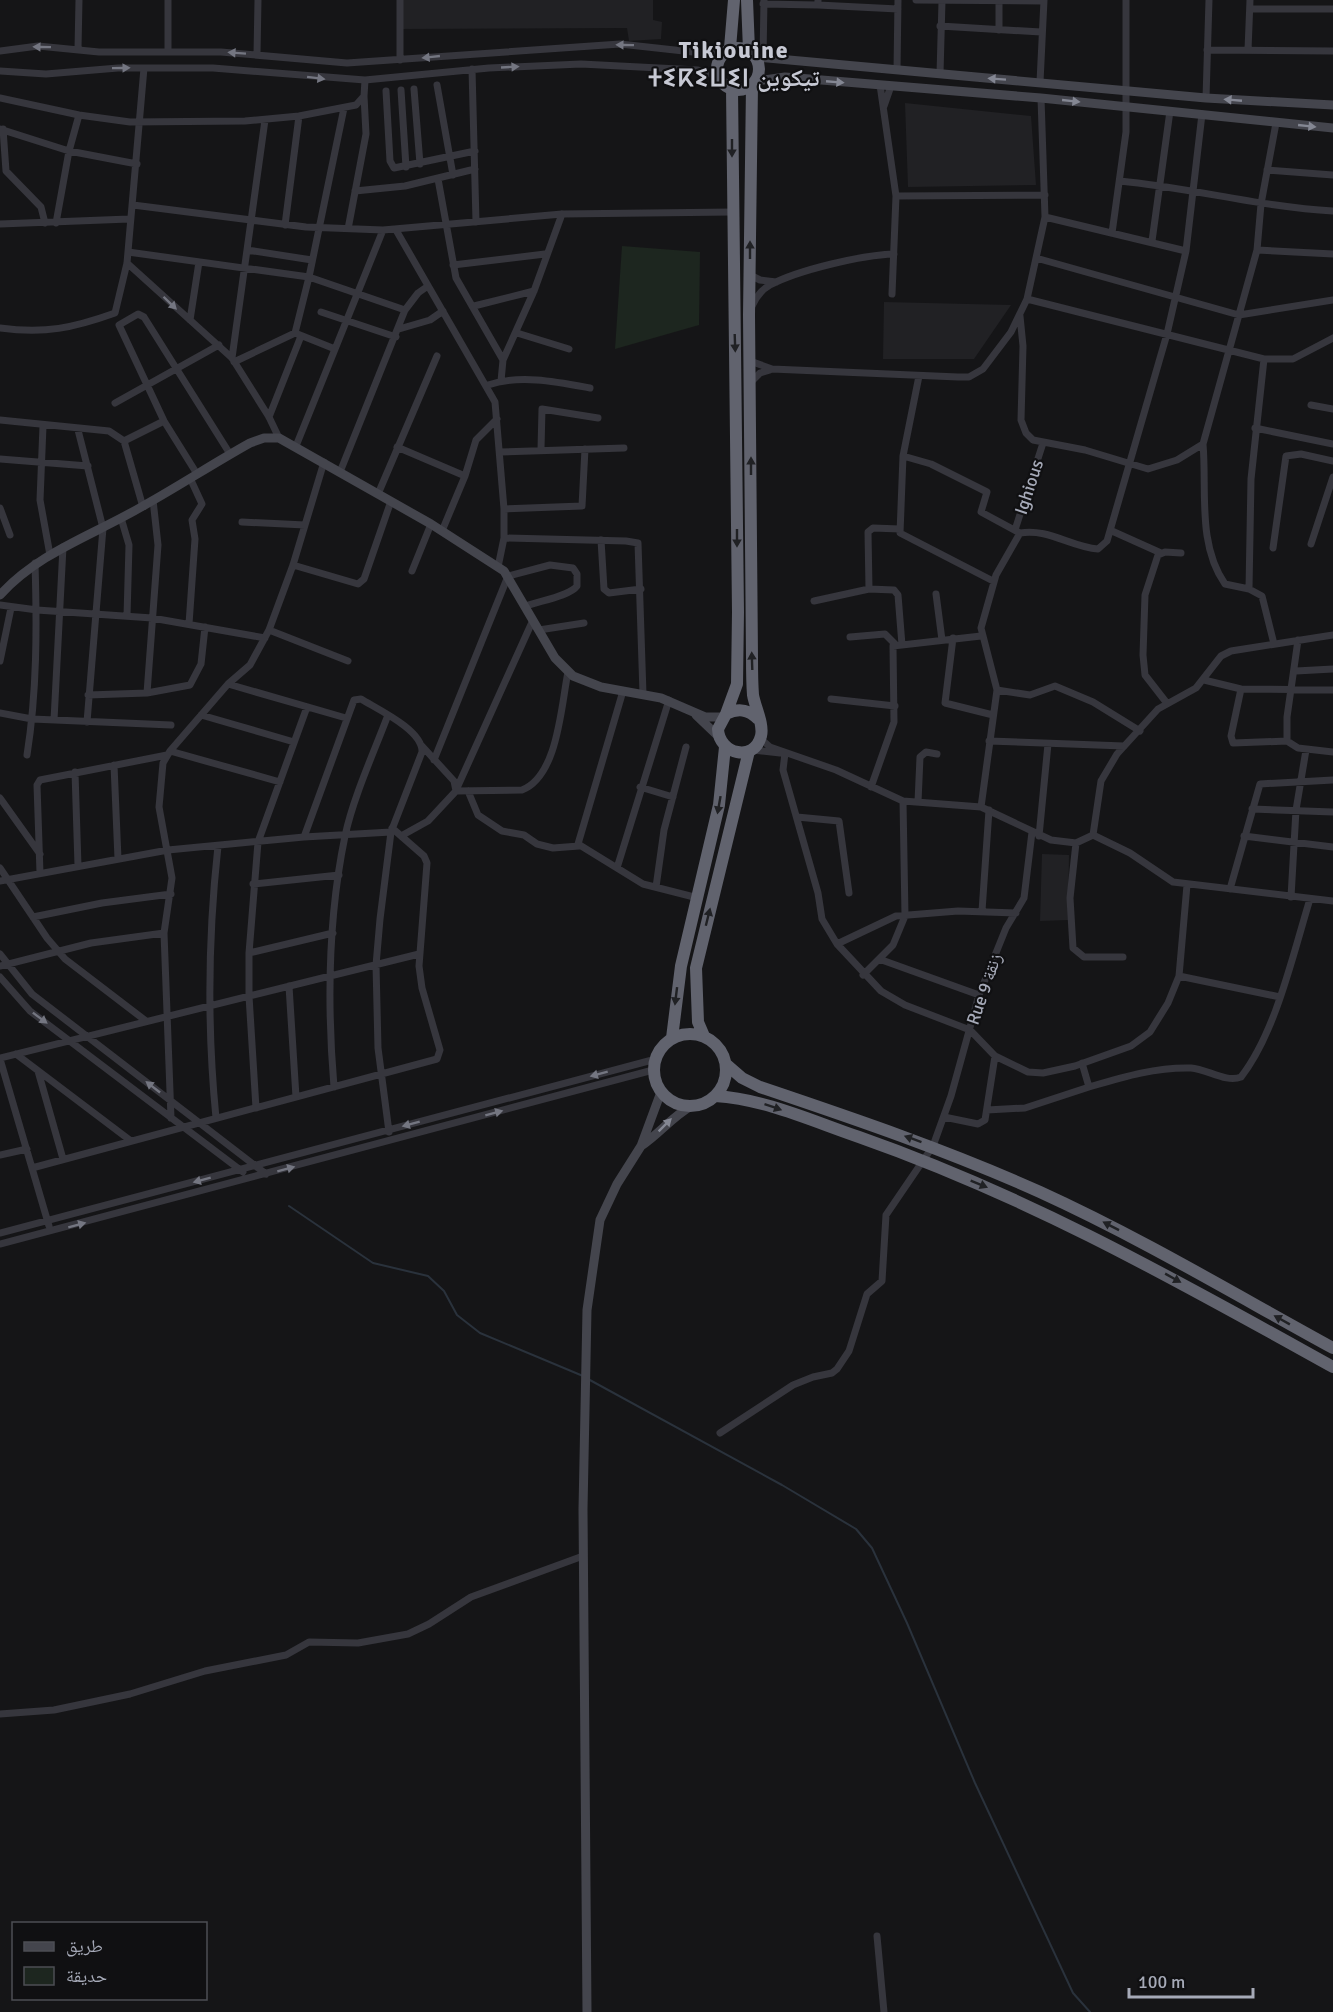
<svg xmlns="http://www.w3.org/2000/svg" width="1333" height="2012" viewBox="0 0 1333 2012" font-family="Signika,'Noto Naskh Arabic','Noto Sans Tifinagh',sans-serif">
	<rect width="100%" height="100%" fill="#151517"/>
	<path fill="#212124" d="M397 0H653V20L662 22 661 39 629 41 627 28 397 29Z
		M905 103 1031 116 1036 185 908 187Z
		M884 302 1011 305 974 359H883Z
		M1042 854 1069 855 1068 920 1040 921Z"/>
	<path fill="#1d261f" d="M622 246 700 252 699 325 615 349Z"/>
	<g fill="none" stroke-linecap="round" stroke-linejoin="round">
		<path stroke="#2a323c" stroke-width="2" d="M289 1206 373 1263 428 1276 444 1291 457 1315 480 1333 583 1376
			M588 1379 782 1485 856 1529 872 1548 907 1623 975 1783 1073 1993 1090 2012"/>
		<path stroke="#36363d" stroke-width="7" d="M168 0V50
			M400 0V60
			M818 0V5L898 9
			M916 0 1044 1
			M999 0V30
			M763 4 818 5
			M1250 9H1333
			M940 26 1041 32
			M78 49 79 0
			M1207 50 1333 51
			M1248 50 1250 0
			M0 51 38 46 99 52H221L347 63 620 44 702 53 725 51
			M257 54 258 0
			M763 58 764 0
			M472 69 476 222
			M897 70 898 0
			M0 71 46 74 118 68H213L365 80 489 68 581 64 698 70 717 76
			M940 74 942 1
			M1040 82 1044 0
			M437 85 453 175
			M880 85 896 196 892 294
			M414 89 420 164
			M401 90 406 167
			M386 91 390 161 394 168 475 151
			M0 98 79 115 130 122 245 121 299 116 356 105 364 96 365 80
			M1206 98 1209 0
			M884 106 891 86
			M0 129 69 151 137 164
			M3 129 6 171 41 207 45 223
			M1267 170 1333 175
			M438 179 456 278 503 360
			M1120 181C1192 188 1261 207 1333 211
			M355 191 405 186 475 169
			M896 196 1045 195
			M133 205 306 227 383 230 562 214 732 212
			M56 223 69 151 79 115
			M0 224 129 219
			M285 225 299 116
			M348 229 366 134 364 96
			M396 230 495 402 504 509V538L498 567
			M1112 233 1126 132V0
			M1152 241 1170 111
			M247 250 312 260
			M1257 250 1333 254
			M1186 251 1202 114
			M128 252 309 277 405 310
			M1036 258 1239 315 1333 300
			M127 263 232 358 269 417 279 438
			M453 265 545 254
			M750 275 760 280 776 282
			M1027 299 1264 359H1293L1333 338
			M474 306 534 291
			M752 306C756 297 761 290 770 285 798 270 862 255 894 254
			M321 312 396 337
			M1020 316 1023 346 1021 420 1026 433 1033 440 1085 450 1148 469 1177 460 1203 444 1257 250 1261 204 1276 123
			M190 320 199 262
			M0 328C45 334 73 328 115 313L127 263 144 68
			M399 329 430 320 443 311
			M295 333 309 277 344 108
			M517 333 569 349
			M232 358 265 120
			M750 361 772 369 958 377H969L983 369 1011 332 1027 299 1045 217 1041 98
			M234 362 295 333 335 349
			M919 376 903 456 900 533 993 581
			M501 381 503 360 534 291 562 214
			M750 383 760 373 770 370
			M488 385C520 374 558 382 590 388
			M115 403 219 345
			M1311 405 1333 409
			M269 417 301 336
			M0 420 109 431 124 441 143 507
			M43 426 40 500 50 555
			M1255 428 1333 444
			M78 430 103 528 87 722
			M124 441 164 421
			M1203 444C1207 489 1197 544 1225 584L1249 589 1262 596 1274 644
			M296 446 383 230
			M397 447 465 476
			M541 449 542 409 598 418
			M500 452 624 448
			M903 456 931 464 987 492 981 512 1020 533
			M0 459 88 466
			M340 472 405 310 418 293 428 286
			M197 474 164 421 119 325 138 314 144 317 230 454
			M378 494 437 356
			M0 508 10 535
			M504 509 582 506 585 449
			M121 518 129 545 127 616
			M242 522 305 525
			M1015 530 1043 443
			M442 531 465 476 476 440 497 419
			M1112 531 1161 553
			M504 538 626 541 638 543 643 694
			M601 540 604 589 609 593 641 589
			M1311 544 1333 477
			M1273 548 1286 456 1301 454 1333 461
			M293 565 358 584 364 579 391 501
			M412 571 431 524
			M869 589 868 532 873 528 900 529
			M1249 589 1251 479 1264 359
			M936 594 942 640
			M814 601 869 589 894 590 898 595 902 645
			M0 605 37 610 152 618 265 638
			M189 624 195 539 192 520 202 504 190 478
			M269 630 348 661
			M539 630 584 623
			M850 637 885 634 896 645
			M953 638 945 703 993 715
			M1298 640 1287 717V741L1298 748 1333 752
			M0 661 11 608
			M1296 671 1333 669
			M1204 680 1241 689 1333 690
			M228 684 346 718
			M1241 689 1231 736 1233 743 1287 741
			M997 690 1030 695 1055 686 1093 702 1140 731
			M623 691 578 844 643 884 698 898
			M147 693 158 545 153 500
			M88 695 147 693 190 685 201 664 205 627
			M831 699 895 706
			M1166 702 1145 675 1143 655 1145 595 1158 555 1165 552 1181 553
			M0 713 32 719 171 725
			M201 715 294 742
			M54 720 63 547
			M760 738 770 747 836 770 903 801 981 807 1051 840 1076 843 1093 835 1101 781 1117 754 1158 709 1196 688 1221 656 1231 651 1333 635
			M989 741 1124 746
			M752 750 780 753
			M170 751 280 782
			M785 753 783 770 818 893 822 919 837 944 881 991 905 1005 970 1030 995 1056 1028 1072 1043 1073 1075 1066 1131 1046 1150 1032 1168 1003 1179 976 1187 885
			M27 755C37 692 37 627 35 563
			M434 760 508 576 550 565 573 568 577 574V586C570 596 539 601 526 606
			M114 765 118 859
			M75 772 78 866
			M640 787 673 797
			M871 787 894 722 893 646 981 636
			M457 788 533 620
			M456 791 522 790C558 776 561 706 568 672
			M468 791 478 815 502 831 524 835 537 844 553 848 579 846
			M0 798 40 854
			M918 802 920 757 926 752 937 754
			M981 807 997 690 981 628 996 575 1020 533C1048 528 1071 547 1098 549L1107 541 1167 334 1186 251 1045 217
			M1252 809 1333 812
			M797 817 839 821 849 893
			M1093 835 1130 853 1173 882 1333 901
			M401 836 428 821 456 791 454 781 422 746
			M1039 836 1048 744
			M1244 836 1333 847
			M304 837 354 700 361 699C377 709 423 730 422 752L391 832 380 919 376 965 378 1048 389 1132
			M1076 843 1070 898 1073 948 1084 957H1123
			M0 868 47 938 65 959 146 1021
			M617 868 669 700
			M40 873 37 785 40 780 167 755
			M0 881 168 850 304 837 391 832
			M253 884 339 875
			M656 887 664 830 686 747
			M1230 889 1260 784 1333 780
			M1291 897 1296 810 1306 750
			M982 911 989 810
			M33 917 102 903 171 894
			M837 944 896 916 958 911 1016 913
			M249 953 333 933
			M0 954 32 994 266 1174
			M879 959 979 995
			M0 966 91 943 164 933
			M863 975 893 945 905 916 903 801
			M1179 976 1280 997
			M0 977 30 1011 243 1172
			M289 986 296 1097
			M16 1054 131 1141
			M0 1058 419 954
			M0 1059 49 1226
			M1082 1063 1089 1087C1123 1077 1156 1067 1191 1068 1207 1069 1226 1083 1241 1077 1276 1032 1293 954 1310 899
			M38 1071 63 1159
			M334 1087C327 1004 328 918 345 836 353 798 374 752 388 715
			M256 1108 249 996V953L258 842 307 707
			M987 1110 1025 1108 1089 1087
			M944 1117 978 1124 985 1120 995 1056
			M171 1118 164 933 172 878 159 807 163 763 170 751 228 684 250 665 269 630 293 565 324 462
			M216 1118C207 1027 208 937 218 846
			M0 1155 27 1149
			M32 1168 437 1059 440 1050 422 988 419 966 427 863 424 856 392 828
			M0 1233 656 1059
			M0 1244 653 1070
			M720 1433 793 1385 813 1377 832 1373 837 1369 849 1351 867 1294 882 1281 886 1215 933 1146 951 1096 979 995 1006 928 1024 898 1032 832
			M0 1714 54 1710 130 1694 205 1671 286 1655 309 1642 358 1643 408 1634 429 1624 471 1597 583 1556
			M877 1936 884 2012"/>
		<path stroke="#44454d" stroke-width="9" d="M756 57 1206 98 1333 105
			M756 81 785 77 1041 98 1333 128
			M0 595C39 552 94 535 143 506 179 486 214 463 250 443L264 438H279L431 524 504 571 555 658 573 676 601 687 661 698 705 717H724
			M696 715 718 736
			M641 1146C659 1134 672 1117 691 1106
			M587 2012 583 1509 587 1310 600 1220 617 1184 641 1146 661 1092"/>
		<path stroke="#61636e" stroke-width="12" d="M747 0 749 50
			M717 69a21 21 0 1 1 42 0a21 21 0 1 1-42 0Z
			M730 48 734 0
			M752 85 749 315 752 657C752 669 752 682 753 695 755 707 764 724 761 736 754 763 719 754 718 729L726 714C738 708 748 709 758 719
			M726 714 737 684 738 612 732 89
			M654 1070a36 36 0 1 1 72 0a36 36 0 1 1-72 0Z
			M704 1036 698 1022 696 968 749 751
			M672 1038 681 966 719 805 725 747
			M727 1065 742 1078 760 1087C855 1119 949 1151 1040 1192 1141 1238 1236 1295 1333 1348
			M715 1096C765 1099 812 1121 859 1137 1030 1197 1176 1280 1333 1367"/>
	</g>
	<defs><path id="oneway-solid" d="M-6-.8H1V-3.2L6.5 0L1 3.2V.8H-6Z" transform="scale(1.5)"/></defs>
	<g fill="#747681">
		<use href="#oneway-solid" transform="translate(625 45) rotate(-179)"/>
		<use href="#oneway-solid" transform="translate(42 47) rotate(-179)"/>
		<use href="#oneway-solid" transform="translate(237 53) rotate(-176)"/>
		<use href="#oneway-solid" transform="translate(431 57) rotate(174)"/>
		<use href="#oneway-solid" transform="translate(510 67) rotate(-3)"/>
		<use href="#oneway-solid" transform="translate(121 68) rotate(-1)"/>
		<use href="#oneway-solid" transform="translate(316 78) rotate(7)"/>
		<use href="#oneway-solid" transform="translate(170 303) rotate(44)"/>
		<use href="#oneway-solid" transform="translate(40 1018) rotate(37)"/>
		<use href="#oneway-solid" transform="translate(599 1074) rotate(165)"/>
		<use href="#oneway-solid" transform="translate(153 1087) rotate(-142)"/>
		<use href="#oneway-solid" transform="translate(494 1113) rotate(-15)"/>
		<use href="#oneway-solid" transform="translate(411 1124) rotate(165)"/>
		<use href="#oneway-solid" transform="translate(286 1169) rotate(-15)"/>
		<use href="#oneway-solid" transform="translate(202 1180) rotate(165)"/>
		<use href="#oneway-solid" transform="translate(77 1225) rotate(-15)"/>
	</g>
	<g fill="#848793">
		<use href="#oneway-solid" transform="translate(997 79) rotate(-176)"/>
		<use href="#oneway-solid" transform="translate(835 82) rotate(5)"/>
		<use href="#oneway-solid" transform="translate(1233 100) rotate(-175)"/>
		<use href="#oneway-solid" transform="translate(1071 101) rotate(6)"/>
		<use href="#oneway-solid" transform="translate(1307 126) rotate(6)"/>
		<use href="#oneway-solid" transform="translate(665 1125) rotate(-45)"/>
	</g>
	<g fill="#202124">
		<use href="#oneway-solid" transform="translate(732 148) rotate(90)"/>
		<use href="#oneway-solid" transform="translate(750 250) rotate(-90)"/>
		<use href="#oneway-solid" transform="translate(735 343) rotate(88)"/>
		<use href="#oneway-solid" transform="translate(751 466) rotate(-90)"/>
		<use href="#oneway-solid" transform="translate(737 538) rotate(90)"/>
		<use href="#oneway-solid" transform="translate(752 661) rotate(-92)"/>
		<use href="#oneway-solid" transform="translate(719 805) rotate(100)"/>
		<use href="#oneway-solid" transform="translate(708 917) rotate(-76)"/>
		<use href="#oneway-solid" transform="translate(676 996) rotate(97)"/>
		<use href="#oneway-solid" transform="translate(773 1107) rotate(19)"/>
		<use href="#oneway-solid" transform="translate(913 1139) rotate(-160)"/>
		<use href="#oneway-solid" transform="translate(979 1184) rotate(22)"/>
		<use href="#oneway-solid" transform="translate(1111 1226) rotate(-153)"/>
		<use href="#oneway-solid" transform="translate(1173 1278) rotate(29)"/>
		<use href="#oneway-solid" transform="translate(1282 1320) rotate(-151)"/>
	</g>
	<g text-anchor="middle" stroke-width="4.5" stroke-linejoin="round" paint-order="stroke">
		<g font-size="18" fill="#a6aab8" stroke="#101012">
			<text transform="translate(1029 487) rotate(-72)" y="6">Ighious</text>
			<text transform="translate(984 989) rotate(-71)" y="6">Rue 9 زنقة</text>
		</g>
		<g font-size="24" font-weight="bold" letter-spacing="1.5" fill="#c7c9d4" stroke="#101012">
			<text x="734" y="58">Tikiouine<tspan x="734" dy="28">ⵜⵉⴽⵉⵡⵉⵏ تيكوين</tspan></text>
		</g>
	</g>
	<rect x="12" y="1922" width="195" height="78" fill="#101012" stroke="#4c4e54" stroke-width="1.5"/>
	<rect x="24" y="1942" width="30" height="9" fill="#44454d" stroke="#4c4e54" stroke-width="1.5"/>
	<text x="66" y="1952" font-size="18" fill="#a6aab8">طريق</text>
	<rect x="24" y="1967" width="30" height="18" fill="#1d261f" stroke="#4c4e54" stroke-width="1.5"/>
	<text x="66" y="1982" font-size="18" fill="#a6aab8">حديقة</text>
	<path d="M1129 1988v9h124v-9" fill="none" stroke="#a6aab8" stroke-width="3"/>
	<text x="1138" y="1988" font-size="18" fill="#a6aab8" stroke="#101012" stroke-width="4.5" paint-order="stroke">100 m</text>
</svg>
